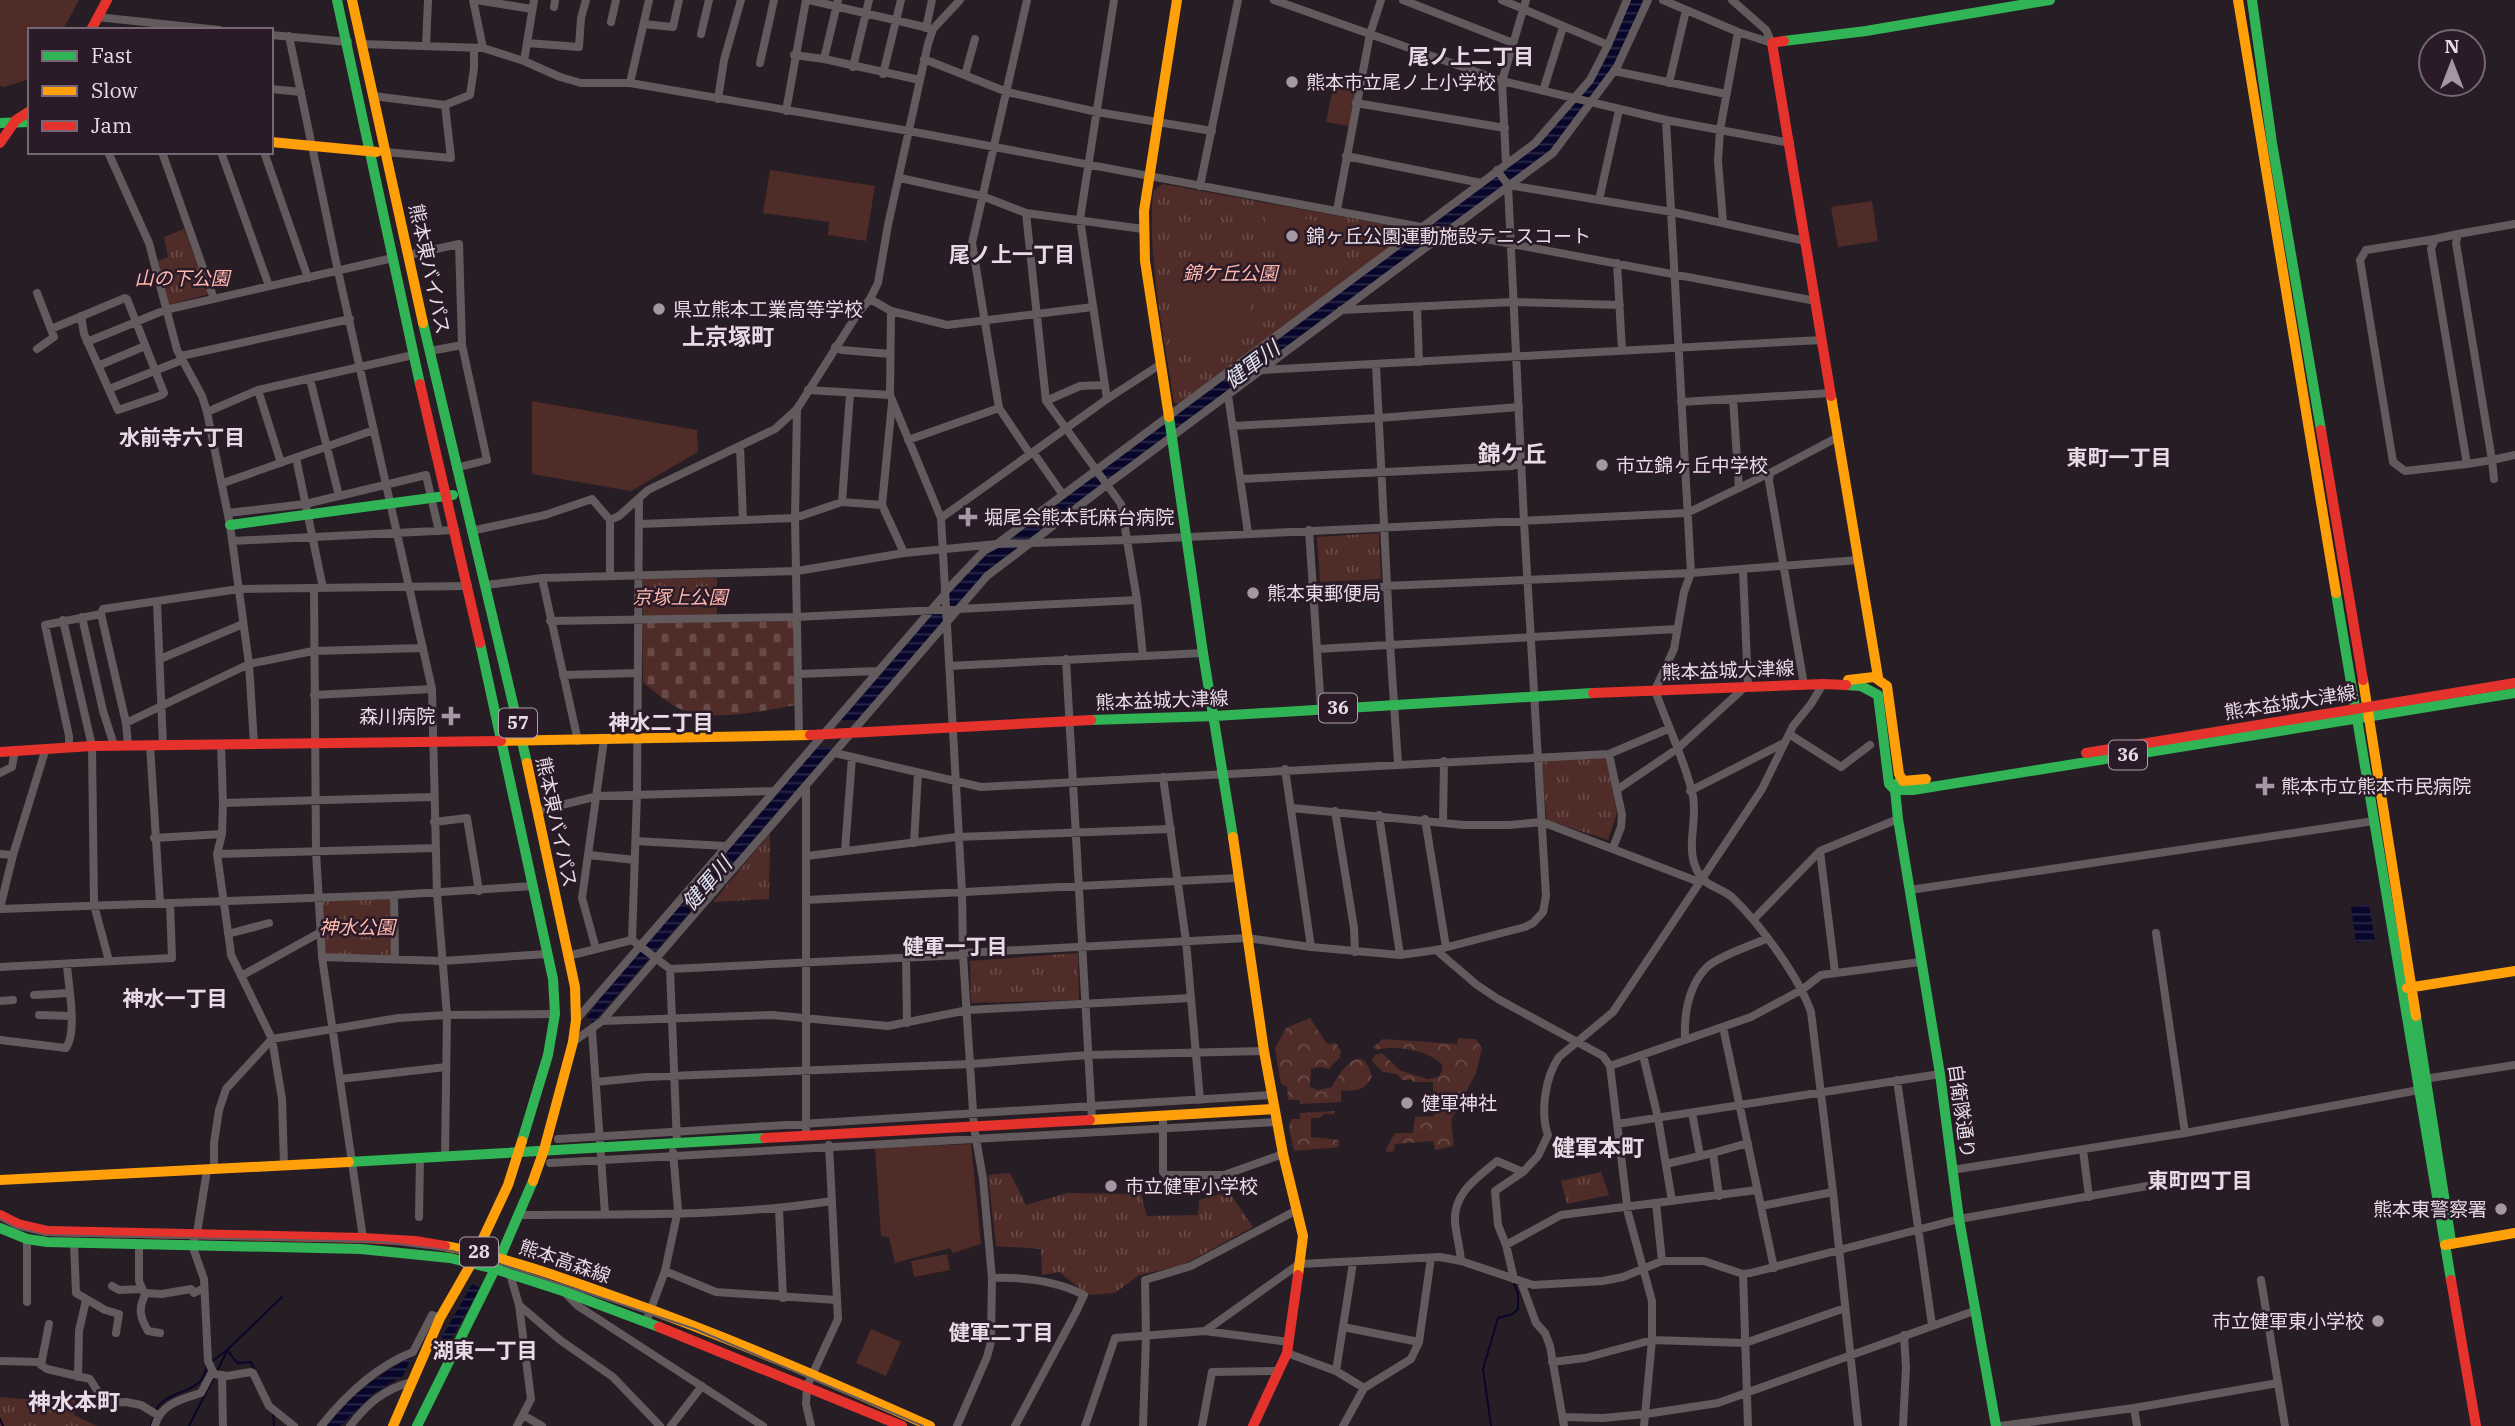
<svg xmlns="http://www.w3.org/2000/svg" width="2515" height="1426" viewBox="0 0 2515 1426" font-family="'IBM Plex Serif','Noto Sans JP',serif">
	<defs>
		<pattern id="forest-crowns" width="20" height="18" patternUnits="userSpaceOnUse" patternTransform="scale(1.75)"><rect width="20" height="18" fill="#4f2c28"/><path d="M2 6a3 3 0 1 1 6 0M12 15a3 3 0 1 1 6 0" fill="none" stroke="#684a47"/></pattern>
		<pattern id="cemetery-stones" width="16" height="16" patternUnits="userSpaceOnUse" patternTransform="scale(1.75)"><rect width="16" height="16" fill="#4f2c28"/><path d="M2 7V4a2 2 0 0 1 4 0v3zM10 15v-3a2 2 0 0 1 4 0v3z" fill="#684a47"/></pattern>
		<pattern id="park-tufts" width="24" height="20" patternUnits="userSpaceOnUse" patternTransform="scale(1.75)"><rect width="24" height="20" fill="#4f2c28"/><path d="M3 7l-1-3M5 7V3M7 7l1-3M15 17l-1-3M17 17v-4M19 17l1-3" fill="none" stroke="#684a47"/></pattern>
		<pattern id="water-rules" width="6" height="5" patternUnits="userSpaceOnUse" patternTransform="scale(1.75)"><rect width="6" height="5" fill="#08062a"/><path d="M0 2.5h6" fill="none" stroke="#2c2a49"/></pattern>
	</defs>
	<rect width="100%" height="100%" fill="#271e25"/>
	<path fill="url(#forest-crowns)" d="M1310 1018 1327 1044 1336 1043 1341 1051 1340 1057 1329 1069 1320 1067 1311 1069 1310 1087 1318 1090 1332 1087C1342 1069 1361 1040 1372 1076 1364 1092 1357 1090 1341 1091V1102L1300 1104 1299 1100H1288L1287 1087 1281 1084 1275 1048 1286 1028Z
		M1458 1038 1476 1039 1482 1048 1476 1073 1451 1120 1454 1146 1435 1150 1433 1141 1395 1144 1394 1151 1387 1152 1386 1149 1395 1133H1413L1415 1117 1434 1116 1433 1082H1413L1411 1080H1402L1397 1074 1383 1072 1372 1061 1374 1056 1382 1053 1401 1071 1428 1079 1438 1077 1442 1072V1064C1426 1050 1397 1045 1376 1050L1373 1047 1383 1039 1457 1044Z
		M1335 1111 1333 1114H1324L1320 1118H1311V1137L1339 1140V1147L1294 1151 1289 1128 1291 1119H1300V1113Z"/>
	<path fill="url(#cemetery-stones)" d="M793 621 795 705C764 711 715 721 685 711 670 706 656 692 643 683L642 623Z"/>
	<path fill="url(#park-tufts)" d="M1163 184 1404 228 1410 234 1180 404 1174 403C1164 333 1147 262 1153 191Z
		M184 229 209 294 168 305 157 261 168 257 164 237Z
		M1379 533 1381 579 1320 582 1317 537Z
		M717 578V616L643 617V579Z
		M1540 758H1606L1617 813 1608 840 1547 820Z
		M770 833 769 899 713 902Z
		M390 899 393 955 322 954 323 900Z
		M1078 953 1079 1000 971 1003 970 961Z
		M1601 1172 1609 1195 1567 1204 1561 1181Z
		M1010 1173 1026 1205 1067 1193 1141 1194 1147 1216 1198 1215 1199 1200 1229 1192 1253 1227 1181 1266 1139 1275 1115 1293 1088 1295 1059 1272 1042 1275 1041 1249 996 1246 988 1175Z
		M0 1397 48 1401 75 1399 74 1415 97 1426H0Z"/>
	<path fill="#4f2c28" d="M0 0H79L63 30H30V79L4 87 0 86Z
		M1335 79 1356 83 1349 126 1326 122Z
		M770 170 875 186 866 241 828 235 829 222 763 213Z
		M1872 201 1878 241 1838 247 1831 207Z
		M1267 211 1326 223 1318 262 1258 249Z
		M1241 259C1281 290 1220 364 1187 351 1184 350 1182 347 1179 345L1171 279 1177 270Z
		M532 401 697 430 698 452 631 491 532 474Z
		M971 1144 981 1244 953 1253 950 1248 895 1263 889 1237 881 1236 875 1148Z
		M947 1254 950 1270 914 1277 911 1261Z
		M871 1329 901 1342 886 1376 856 1363Z"/>
	<path fill="url(#water-rules)" d="M1631 0H1642V3L1615 64 1558 143 1526 169 994 565 964 598 960 600 860 720H840L981 557 1520 157 1572 105Z
		M816 747H834L593 1023 587 1017 601 997Z
		M2369 904 2375 940 2356 943 2351 907Z
		M472 1284 480 1288 447 1347 437 1356V1346Z
		M412 1356 403 1376 373 1394 340 1426H327C352 1393 377 1376 412 1356Z"/>
	<g fill="none" stroke-linecap="round" stroke-linejoin="round">
		<path stroke="#08062a" stroke-width="2" d="M228 1351 237 1363 251 1362 254 1369
			M211 1362 227 1350 282 1297
			M217 1371 227 1351
			M156 1410C168 1387 203 1397 207 1365
			M273 1413 274 1426
			M0 1419 3 1426
			M151 1426 154 1415
			M189 1426 213 1379
			M1491 1426 1483 1369 1498 1318 1513 1314 1518 1309V1293L1514 1284"/>
		<path stroke="#625a5c" stroke-width="8" d="M473 0 483 48
			M476 0 532 9
			M809 0 933 29
			M1027 0 972 243 999 408 1030 454
			M1274 0 1502 81 1666 120 1790 143
			M1403 0 1513 43
			M1502 0 1608 45 1627 0
			M1663 0 1738 32 1772 43
			M1732 0 1766 30 1772 43
			M554 7 555 0
			M97 17 219 30
			M611 22 616 0
			M644 24 673 27 679 0
			M926 28 932 0
			M701 34 709 0
			M271 35 348 42
			M289 36 338 271 432 689 437 893 447 1015 445 1156
			M527 43 579 47 581 18 586 0
			M361 44 483 48 524 61 560 77 581 83H630L909 131 1816 301
			M426 46 428 0
			M794 55 824 59 920 80
			M824 59 838 0
			M924 59 1007 92 1097 112 1212 131
			M524 61 534 0
			M760 63 774 0
			M853 67 869 0
			M1614 71 1726 94
			M883 74 901 0
			M965 75 975 39
			M630 83 649 0
			M1669 83 1686 10
			M271 89 301 92
			M1543 91 1563 27
			M373 96 445 105
			M718 99 724 60 741 0
			M1356 103 1505 128
			M786 111 806 0
			M1666 120 1691 573 1684 592 1674 649 1655 690C1667 725 1685 760 1693 796 1698 822 1684 850 1699 874 1705 886 1724 889 1733 898 1760 924 1799 977 1811 1012L1833 1192 1858 1426
			M108 152 149 243 177 350 202 396 207 412 230 525 249 664 254 744
			M162 152 214 299
			M221 152 269 286
			M264 152 308 278
			M386 152 451 158 445 105 470 95 474 68V48
			M1346 156 1481 183
			M1506 164 1502 81 1526 0
			M900 178 982 196 1026 213 1143 229
			M1508 185 1672 212 1805 241
			M1200 186 1238 0
			M1599 200 1619 110
			M1337 210 1370 34 1381 0
			M1026 213 1046 401 1121 504 1137 600 1143 656
			M1723 222 1718 161 1720 130 1738 32
			M2515 224 2458 234 2456 243 2492 460 2515 455
			M2458 234 2435 239 2431 249 2467 464 2492 460 2494 479
			M2435 239 2366 250 2360 260 2393 462 2405 471 2467 464
			M409 255 459 244 462 345
			M1617 263 1622 350
			M37 293 54 337 37 349
			M870 299 891 311 947 325 1093 307
			M1417 307 1419 362
			M1341 310 1514 302 1620 305
			M891 311 890 395 941 518 962 892 963 955 974 1127 983 1179 992 1278 991 1342 987 1357 957 1426
			M51 329 125 298 127 299 164 393 162 395 118 410 84 334 81 316
			M87 342 165 310 393 258
			M835 347 842 350 890 354
			M430 351 462 345 487 460 456 468
			M181 356 350 319
			M100 365 145 346
			M1376 365 1390 644 1398 763
			M1262 370 1822 340
			M310 379 339 496 426 475 439 531
			M109 389 182 360
			M258 390 281 463
			M808 390 890 395
			M1228 395 1248 533
			M1107 399 1080 219 1114 0
			M1733 399 1739 488
			M1046 401 1080 386 1105 385
			M1681 402 1831 393
			M797 409 795 518 799 734
			M207 412 258 390 413 355
			M1233 426 1379 418 1519 407
			M908 440 999 408
			M740 446 743 520
			M1033 452 1063 495
			M296 458 323 588
			M1770 473 1769 481 1804 685
			M1241 479 1512 466 1522 463
			M223 483 374 430
			M842 502 850 394
			M882 505 904 553
			M228 513 305 504 339 496
			M941 518 1107 399 1161 364
			M640 524 795 518 842 502 882 505 892 403
			M1309 530 1321 709
			M471 531 545 515 592 499 610 520 619 516 648 490 775 429 797 409 858 313 870 299 878 283 888 225 928 44 933 29 960 0
			M232 541 455 530
			M1743 570 1748 687
			M610 576V520
			M542 578 578 741
			M486 585 542 578 797 571 904 553 997 544 1126 540 1687 513 1770 473 1838 437
			M314 588 316 851 322 957 363 1238
			M1313 589 1691 573 1858 560
			M945 592 984 551 997 544 1535 143 1590 80 1608 45
			M157 602 163 745
			M101 614 126 723 128 745
			M82 617 103 711 114 745
			M63 620 92 746 94 905 109 961
			M550 621 796 617 1137 600
			M1317 649 1677 629
			M160 659 243 624
			M1066 659 1092 1120
			M949 666 1203 653
			M798 674 878 671
			M563 675 638 673
			M314 695 432 689
			M126 723 249 664 313 651 423 648
			M1789 734 1841 767 1870 745
			M221 744 223 803 222 834 217 854 230 946 231 955 272 1039 282 1099 284 1166
			M150 745 160 903
			M69 747V736L45 625 101 614 103 609 239 589 468 586
			M835 753 981 787 1609 754 1668 729
			M1609 754 1622 815 1621 827 1613 848
			M1285 769 1311 947
			M0 773 12 767 15 750
			M1163 777 1186 941 1200 1100
			M806 787V1136
			M1618 789 1677 749 1745 687
			M1690 791 1784 743
			M223 803 433 797
			M1292 808 1464 825H1509L1542 822 1694 880 1702 879
			M537 811 598 796 773 791
			M1335 811 1354 928 1355 952
			M1379 815 1400 955
			M1425 819 1446 947
			M434 822 467 818 479 891
			M1443 822 1444 761
			M154 838 222 834
			M636 841 725 846
			M914 843 918 773
			M845 851 852 757
			M1820 851 1835 972
			M0 854 13 855
			M217 854 436 848
			M589 855 635 860
			M807 856 957 837 1171 829
			M1910 890 2374 821
			M394 895 395 959
			M806 900 1238 878
			M0 908 13 855 46 748
			M0 909 394 895 533 886
			M1754 919 1820 851 1898 819
			M2156 933 2185 1133
			M228 934 269 923
			M632 940 637 794 639 499
			M632 940 670 969 963 955
			M596 949 582 898 604 740
			M1436 950 1477 985 1498 999 1603 1056 1610 1066 1628 1213 1652 1301V1340L1644 1426
			M963 953 1247 938 1311 947 1400 955 1436 950 1525 927 1533 923 1543 912 1546 896 1524 522 1508 185 1497 170
			M568 956 632 940
			M322 957 442 961 547 954
			M906 958 907 1023
			M0 967 172 958 170 903
			M670 969 677 1144
			M241 976 321 932
			M34 995 69 993
			M0 1001 13 1000
			M39 1015 71 1016
			M576 1020 945 594
			M602 1021 987 576 1108 484 1553 153 1617 67 1648 0
			M1723 1027 1774 1268
			M592 1030 605 1214
			M0 1040 66 1048C78 1031 68 985 67 964
			M1685 1040C1684 1015 1688 987 1706 968 1716 957 1752 945 1766 939
			M573 1042 602 1021 772 1015 888 1026 968 1010 1191 998
			M1643 1055 1658 1118 1672 1201
			M1610 1066 1751 1017 1803 989 1821 975 1920 962
			M340 1079 446 1067
			M2424 1079 2515 1065
			M1897 1080 1932 1325
			M596 1082 646 1077 971 1064 1088 1055 1264 1051
			M1692 1113 1700 1155
			M1163 1116V1172L1166 1175H1224L1283 1154
			M1617 1124 1940 1074
			M558 1139 1271 1095
			M2083 1150 2089 1197
			M550 1163 1276 1122
			M1666 1164 1713 1153
			M207 1170 197 1233 192 1245 204 1279 208 1361 214 1374 227 1376 251 1372 253 1373 269 1406 294 1426
			M214 1170V1143L219 1110 226 1089 272 1039 398 1018 447 1015 555 1014
			M1952 1170 2185 1133 2419 1090
			M1719 1196 1713 1153 1748 1143
			M1656 1203 1662 1261
			M1761 1206 1833 1192
			M779 1209 783 1298
			M519 1215C624 1214 729 1217 832 1201
			M419 1217 420 1157
			M74 1243 76 1293 105 1310 119 1314 116 1333
			M139 1244V1281L145 1295C138 1309 140 1317 148 1331L160 1333
			M1506 1245 1561 1215 1757 1190
			M1461 1261C1460 1247 1456 1235 1455 1222 1453 1193 1477 1178 1497 1161L1523 1172 1538 1156 1548 1135C1540 1113 1545 1077 1559 1057L1613 1012 1762 789 1793 726 1811 704 1823 684
			M665 1271 716 1292 836 1300
			M510 1274 519 1305 531 1399 517 1426
			M1743 1274 1748 1426
			M992 1278C1022 1277 1057 1281 1084 1295L1076 1312 1015 1426
			M1514 1279 1506 1245 1498 1225 1495 1191 1523 1172
			M2261 1280 2285 1426
			M1521 1282 1536 1323 1545 1333 1550 1346 1564 1426
			M112 1286 119 1290 142 1289
			M145 1293 162 1294 191 1289 194 1293 204 1288
			M568 1296 578 1306 763 1426
			M27 1302V1239
			M519 1305 560 1340 613 1377 660 1426
			M646 1322 665 1271 678 1210 673 1152
			M49 1324 41 1365 47 1369 90 1379 103 1400 109 1403 126 1402 141 1405 159 1416
			M1343 1327 1419 1342
			M1205 1331 1299 1264 1440 1257 1461 1261 1533 1285 1603 1281 1623 1277 1662 1261H1704L1743 1274 1751 1273 1959 1219 2153 1185
			M1287 1353 1336 1371 1364 1388
			M0 1361 40 1362
			M1552 1362 1585 1358 1652 1340 1745 1343 1845 1308
			M1336 1371 1353 1263
			M222 1375 223 1426
			M78 1377 79 1331 86 1300
			M523 1415 542 1426
			M1564 1417 1603 1418 1646 1414 1718 1403 1974 1311
			M155 1426C160 1404 182 1399 201 1393L211 1374H214
			M321 1426C345 1396 377 1366 413 1352L432 1315 440 1318
			M350 1426C368 1403 384 1389 412 1382
			M671 1426 702 1386
			M811 1426 806 1404 807 1386 838 1319 829 1145
			M1085 1426 1115 1338 1205 1331 1289 1342
			M1143 1426 1146 1337 1145 1280 1191 1266 1297 1210
			M1202 1426 1212 1372 1278 1371
			M1343 1426 1364 1388 1411 1359 1419 1342 1431 1258
			M1903 1426 1906 1368 1904 1335
			M2000 1426 2134 1408
			M2137 1426 2134 1408 2278 1383"/>
		<path stroke="#30b455" stroke-width="10" d="M337 0 420 384
			M2252 0 2272 143 2321 430
			M1784 41 1866 31 2050 0
			M0 123 30 122
			M423 323 527 763
			M1169 417 1203 653 1233 837
			M230 525 453 495
			M2336 593 2451 1280
			M480 643 553 979 555 1014 548 1055 522 1141
			M1846 685 1861 686 1878 695 1889 784 1895 790H1913L2515 693
			M1091 720 1215 716 1593 693
			M1897 783 1895 790 1898 819 1940 1074 1959 1219 1996 1426
			M2416 1016 2451 1241
			M349 1162 765 1138
			M0 1228 27 1239 47 1242 361 1249 450 1258 495 1269 563 1291 659 1327
			M417 1426 495 1269 533 1181"/>
		<path stroke="#ff9f0a" stroke-width="10" d="M352 0 423 323
			M2238 0 2336 593
			M271 142 377 152
			M1831 396 1878 677
			M1169 417 1145 261 1144 211 1177 0
			M1848 680 1874 677 1887 686 1899 774 1903 781 1926 779
			M2363 680 2416 1016
			M501 741 810 735
			M527 763 575 987 576 1020 573 1042 544 1150 533 1181
			M1233 837 1264 1051 1283 1154 1303 1236 1298 1275
			M2407 988 2515 971
			M1090 1120 1274 1109
			M0 1180 349 1162
			M2445 1245 2515 1233
			M445 1246C506 1257 566 1279 624 1300 728 1337 829 1381 930 1426
			M393 1426 440 1318 471 1264 508 1185 522 1141"/>
		<path stroke="#e5322d" stroke-width="10" d="M91 30 107 0
			M1784 41 1772 43 1831 396
			M0 143 16 120 30 111
			M420 384 480 643
			M2321 430 2363 680
			M1593 693 1823 684 1846 685
			M810 735 1091 720
			M0 752 92 746 501 741
			M2086 753 2515 683
			M765 1138 1090 1120
			M0 1215 18 1224 48 1231 363 1238 415 1241 445 1246
			M2451 1280 2476 1426
			M659 1327 902 1426
			M1253 1426 1287 1353 1298 1275"/>
		<path stroke="#625a5f" stroke-width="2" d="M0 1219 16 1228 45 1235 381 1242 452 1251 494 1262 695 1329 923 1426"/>
	</g>
	<g fill="#a499a2" stroke="#2b1a28" stroke-width="2.5">
		<circle cx="1292" cy="82" r="7"/>
		<circle cx="1292" cy="236" r="7"/>
		<circle cx="659" cy="309" r="7"/>
		<circle cx="1602" cy="465" r="7"/>
		<path d="M964.5 506.5h7v7h7v7h-7v7h-7v-7h-7v-7h7z"/>
		<circle cx="1253" cy="593" r="7"/>
		<path d="M447.5 705.5h7v7h7v7h-7v7h-7v-7h-7v-7h7z"/>
		<path d="M2261.5 775.5h7v7h7v7h-7v7h-7v-7h-7v-7h7z"/>
		<circle cx="1407" cy="1103" r="7"/>
		<circle cx="1111" cy="1186" r="7"/>
		<circle cx="2501" cy="1209" r="7"/>
		<circle cx="2378" cy="1321" r="7"/>
	</g>
	<g text-anchor="middle" stroke-width="5" stroke-linejoin="round" paint-order="stroke">
		<g fill="#2b1a28" stroke="#afa1ac" stroke-width="2">
			<rect x="1319" y="693.5" width="38" height="29" rx="5"/>
			<rect x="499" y="708.5" width="38" height="29" rx="5"/>
			<rect x="2109" y="740.5" width="38" height="29" rx="5"/>
			<rect x="460" y="1237.5" width="38" height="29" rx="5"/>
		</g>
		<g font-size="18" font-weight="bold" fill="#e7dbe5">
			<text x="1338" y="714">36</text>
			<text x="518" y="729">57</text>
			<text x="2128" y="761">36</text>
			<text x="479" y="1258">28</text>
		</g>
		<g font-size="19" fill="#e7dbe5" stroke="#2b1a28" text-anchor="start">
			<text x="1306" y="89">熊本市立尾ノ上小学校</text>
			<text x="1306" y="243">錦ヶ丘公園運動施設テニスコート</text>
			<text x="673" y="316">県立熊本工業高等学校</text>
			<text x="1616" y="472">市立錦ヶ丘中学校</text>
			<text x="984" y="524">堀尾会熊本託麻台病院</text>
			<text x="1267" y="600">熊本東郵便局</text>
			<text x="435" y="723" text-anchor="end">森川病院</text>
			<text x="2281" y="793">熊本市立熊本市民病院</text>
			<text x="1421" y="1110">健軍神社</text>
			<text x="1125" y="1193">市立健軍小学校</text>
			<text x="2487" y="1216" text-anchor="end">熊本東警察署</text>
			<text x="2364" y="1328" text-anchor="end">市立健軍東小学校</text>
		</g>
		<g font-size="19" fill="#e7dbe5" stroke="#2b1a28">
			<text transform="translate(430 269) rotate(78)" y="7">熊本東バイパス</text>
			<text transform="translate(1728 670) rotate(-2)" y="7">熊本益城大津線</text>
			<text transform="translate(1162 700) rotate(-2)" y="7">熊本益城大津線</text>
			<text transform="translate(2290 702) rotate(-9)" y="7">熊本益城大津線</text>
			<text transform="translate(557 822) rotate(78)" y="7">熊本東バイパス</text>
			<text transform="translate(1962 1111) rotate(82)" y="7">自衛隊通り</text>
			<text transform="translate(565 1261) rotate(19)" y="7">熊本高森線</text>
		</g>
		<g font-size="19" font-style="italic" fill="#feb8ac" stroke="#2b1a28">
			<text x="1230" y="280">錦ケ丘公園</text>
			<text x="182" y="285">山の下公園</text>
			<text x="680" y="604">京塚上公園</text>
			<text x="357" y="934">神水公園</text>
		</g>
		<g font-size="21" font-weight="bold" fill="#e7dbe5" stroke="#2b1a28">
			<text x="1471" y="64">尾ノ上二丁目</text>
			<text x="1012" y="262">尾ノ上一丁目</text>
			<text x="182" y="445">水前寺六丁目</text>
			<text x="2119" y="465">東町一丁目</text>
			<text x="661" y="730">神水二丁目</text>
			<text x="955" y="954">健軍一丁目</text>
			<text x="175" y="1006">神水一丁目</text>
			<text x="2200" y="1188">東町四丁目</text>
			<text x="1001" y="1340">健軍二丁目</text>
			<text x="485" y="1358">湖東一丁目</text>
		</g>
		<g font-size="21" font-style="italic" fill="#dee2f1" stroke="#2b1a28">
			<text transform="translate(1252 365) rotate(-37)" y="7">健軍川</text>
			<text transform="translate(707 884) rotate(-49)" y="7">健軍川</text>
		</g>
		<g font-size="23" font-weight="bold" fill="#e7dbe5" stroke="#2b1a28">
			<text x="728" y="345">上京塚町</text>
			<text x="1512" y="462">錦ケ丘</text>
			<text x="1598" y="1156">健軍本町</text>
			<text x="74" y="1410">神水本町</text>
		</g>
	</g>
	<rect x="28" y="28" width="245" height="126" fill="#2b1a28" stroke="#766774" stroke-width="2"/>
	<rect x="42" y="51" width="35" height="10" fill="#30b455" stroke="#766774" stroke-width="2"/>
	<text x="91" y="63" font-size="21" fill="#e7dbe5">Fast</text>
	<rect x="42" y="86" width="35" height="10" fill="#ff9f0a" stroke="#766774" stroke-width="2"/>
	<text x="91" y="98" font-size="21" fill="#e7dbe5">Slow</text>
	<rect x="42" y="121" width="35" height="10" fill="#e5322d" stroke="#766774" stroke-width="2"/>
	<text x="91" y="133" font-size="21" fill="#e7dbe5">Jam</text>
	<g transform="translate(2452 63)"><circle r="33" fill="#2b1a28" stroke="#766774" stroke-width="2"/>
	<path d="M0-5L12 26L0 18L-12 26Z" fill="#a499a2"/>
	<text y="-10" font-size="19" font-weight="bold" text-anchor="middle" fill="#e7dbe5">N</text>
	</g>
</svg>
